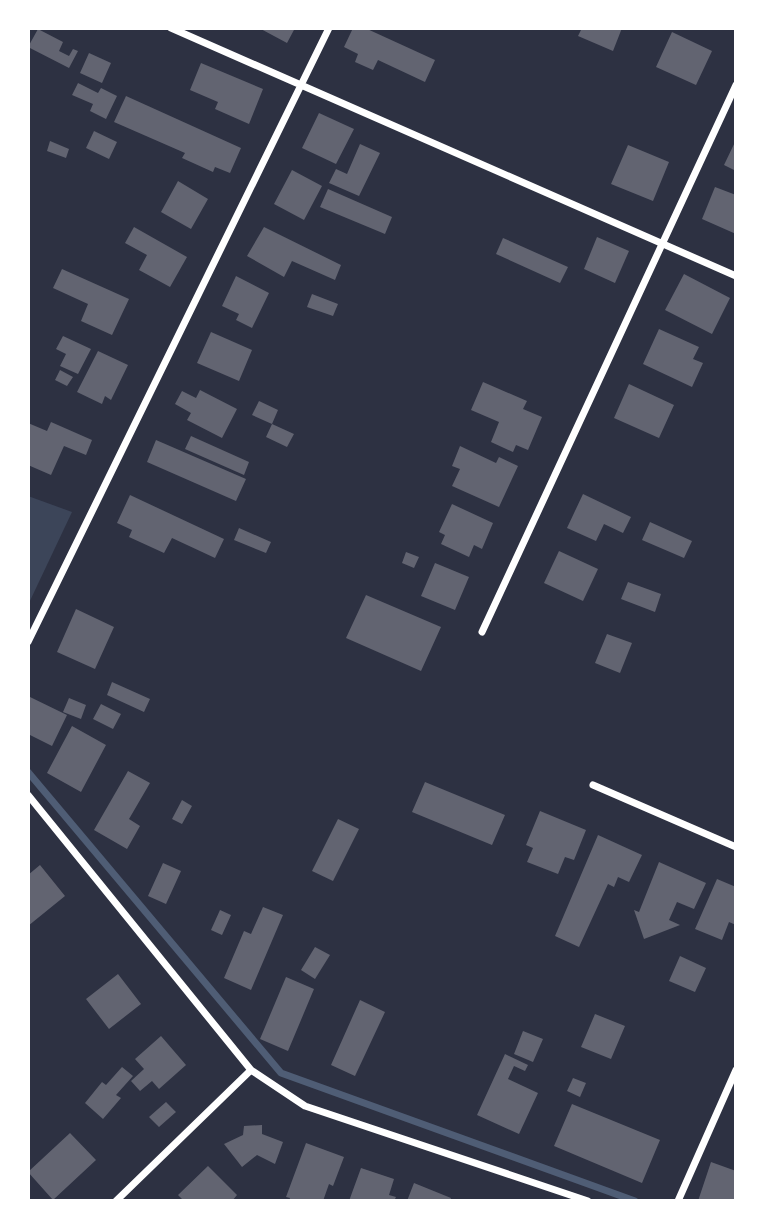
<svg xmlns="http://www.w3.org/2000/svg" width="764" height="1229" viewBox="0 0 764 1229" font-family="'Fira Sans',sans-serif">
	<rect width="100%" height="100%" fill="#2d3142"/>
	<path fill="#3c4559" d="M28 496 72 512 28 605Z"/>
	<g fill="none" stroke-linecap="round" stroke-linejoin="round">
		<path stroke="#4f5d75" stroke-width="7" d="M28 772 281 1073 635 1201"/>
	</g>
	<path fill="#626471" d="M259 28H295L287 43Z
		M353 28H365L435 60 425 82 378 60 373 70 355 62 358 54 344 47Z
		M582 28H622L613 51 578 36Z
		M38 29 63 42 59 51 69 56 73 49 78 51 69 68 28 47Z
		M672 32 712 51 696 85 656 67Z
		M89 53 111 63 102 83 80 73Z
		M201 63 263 89 249 124 215 109 218 102 190 90Z
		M78 83 98 93 101 88 117 96 106 119 90 111 93 104 72 95Z
		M126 96 241 148 230 173 215 167 213 172 182 158 185 153 114 122Z
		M319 113 354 129 336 164 302 148Z
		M94 131 117 142 109 159 86 148Z
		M736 140V171L724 165Z
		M50 141 69 149 66 158 47 151Z
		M360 144 380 153 359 196 329 183 336 169 347 174Z
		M628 145 669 162 653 201 611 184Z
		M292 170 322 186 304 220 274 204Z
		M178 181 208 199 191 229 161 212Z
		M715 187 736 195V234L702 219Z
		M328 189 392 217 385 234 320 207Z
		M134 227 187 257 170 287 139 270 147 255 125 243Z
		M264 227 341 265 335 280 292 261 284 277 247 256Z
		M597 237 629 251 615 283 584 269Z
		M503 238 568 267 560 283 496 254Z
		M62 269 129 299 112 335 81 321 88 304 53 288Z
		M684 274 730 298 712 334 665 310Z
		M236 276 269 293 252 328 236 320 239 314 222 306Z
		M312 294 338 304 333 316 307 307Z
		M659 329 699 347 693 359 703 363 692 387 643 364Z
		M211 332 252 350 239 381 197 363Z
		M63 336 91 349 78 374 60 366 66 354 56 349Z
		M98 351 128 365 111 400 105 396 102 404 77 392Z
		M60 370 73 377 67 386 55 380Z
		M483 382 527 401 523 409 542 417 528 450 516 445 513 452 491 442 499 422 471 410Z
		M629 384 674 405 659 438 614 418Z
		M200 390 237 409 222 438 187 420 191 413 175 404 182 391 196 398Z
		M259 401 278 410 272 424 294 434 287 447 266 437 272 424 252 415Z
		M51 422 92 440 86 455 64 446 51 475 28 465V423L47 431Z
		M191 436 249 462 244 475 185 449Z
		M156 440 246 479 236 501 147 462Z
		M460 446 496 463 499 457 518 466 499 507 452 486 460 469 452 466Z
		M583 494 631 517 623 533 604 524 596 541 567 528Z
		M130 495 224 539 215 558 172 538 164 553 129 537 132 530 117 523Z
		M452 504 493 523 482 549 474 545 469 557 441 544 445 535 439 532Z
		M650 522 692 541 684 558 642 540Z
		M239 528 271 542 266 553 234 540Z
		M559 551 598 569 583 601 544 583Z
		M406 552 419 557 414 568 402 563Z
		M435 563 469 577 455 610 421 596Z
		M628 582 661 594 655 612 621 599Z
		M366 595 441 627 421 671 346 638Z
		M76 609 114 627 95 669 57 652Z
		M607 634 632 643 620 673 595 663Z
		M112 682 150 699 144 712 107 695Z
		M30 697 67 715 52 746 28 734Z
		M69 698 86 705 81 719 63 712Z
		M101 704 121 714 113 729 93 719Z
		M72 726 106 745 81 792 47 773Z
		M128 771 150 783 129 819 140 826 127 849 94 830Z
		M425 782 505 815 492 845 412 812Z
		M182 800 192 806 182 824 172 819Z
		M540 811 586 830 574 860 565 857 558 874 527 862 533 848 526 845Z
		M338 819 359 829 333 881 312 871Z
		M598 835 642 855 629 882 618 877 614 887 608 884 579 947 555 936Z
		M659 862 706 883 694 909 677 902 669 920 680 925 644 939 634 910 639 912Z
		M163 863 181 871 166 904 148 896Z
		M40 865 65 896 28 926V875Z
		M717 879 736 887V925L729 922 722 940 695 929Z
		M263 907 283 915 251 990 224 978 244 931 251 934Z
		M220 910 231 915 222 935 211 930Z
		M315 947 330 955 315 979 301 970Z
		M680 956 706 968 695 992 669 981Z
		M118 974 141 1004 109 1029 86 999Z
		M286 977 314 989 288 1051 260 1039Z
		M360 1000 385 1012 355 1076 331 1065Z
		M595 1014 625 1026 611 1059 581 1047Z
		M523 1031 543 1039 533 1062 514 1054Z
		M161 1036 186 1065 159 1089 152 1081 140 1091 131 1081 144 1069 135 1059Z
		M505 1054 528 1065 525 1071 514 1066 508 1079 538 1093 519 1134 477 1115Z
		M122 1067 133 1076 116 1095 121 1098 103 1119 85 1103 102 1082 106 1085Z
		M573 1078 586 1083 580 1097 567 1091Z
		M166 1102 176 1112 159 1127 149 1117Z
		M572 1104 660 1140 642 1183 554 1146Z
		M262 1125V1134L283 1142 275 1164 257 1155 242 1167 224 1144 243 1135 244 1126Z
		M70 1133 96 1160 53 1200 28 1172Z
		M306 1143 344 1157 333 1186 329 1184 323 1201H289L290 1198 286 1197Z
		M711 1162 736 1171V1201H698Z
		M208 1166 237 1195 232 1201H184L178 1195Z
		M361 1168 394 1179 389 1195 396 1197 394 1201H349Z
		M414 1183 451 1198 450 1201H407Z"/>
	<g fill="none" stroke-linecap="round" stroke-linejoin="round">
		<path stroke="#fff" stroke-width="7" d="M171 28 736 276
			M482 632 736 85
			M28 642 329 28
			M593 785 736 847
			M28 795 251 1070 305 1106 588 1201
			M116 1201 251 1070
			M678 1201 736 1070"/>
	</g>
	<rect width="764" height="1229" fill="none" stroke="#ffffff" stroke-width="60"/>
</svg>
